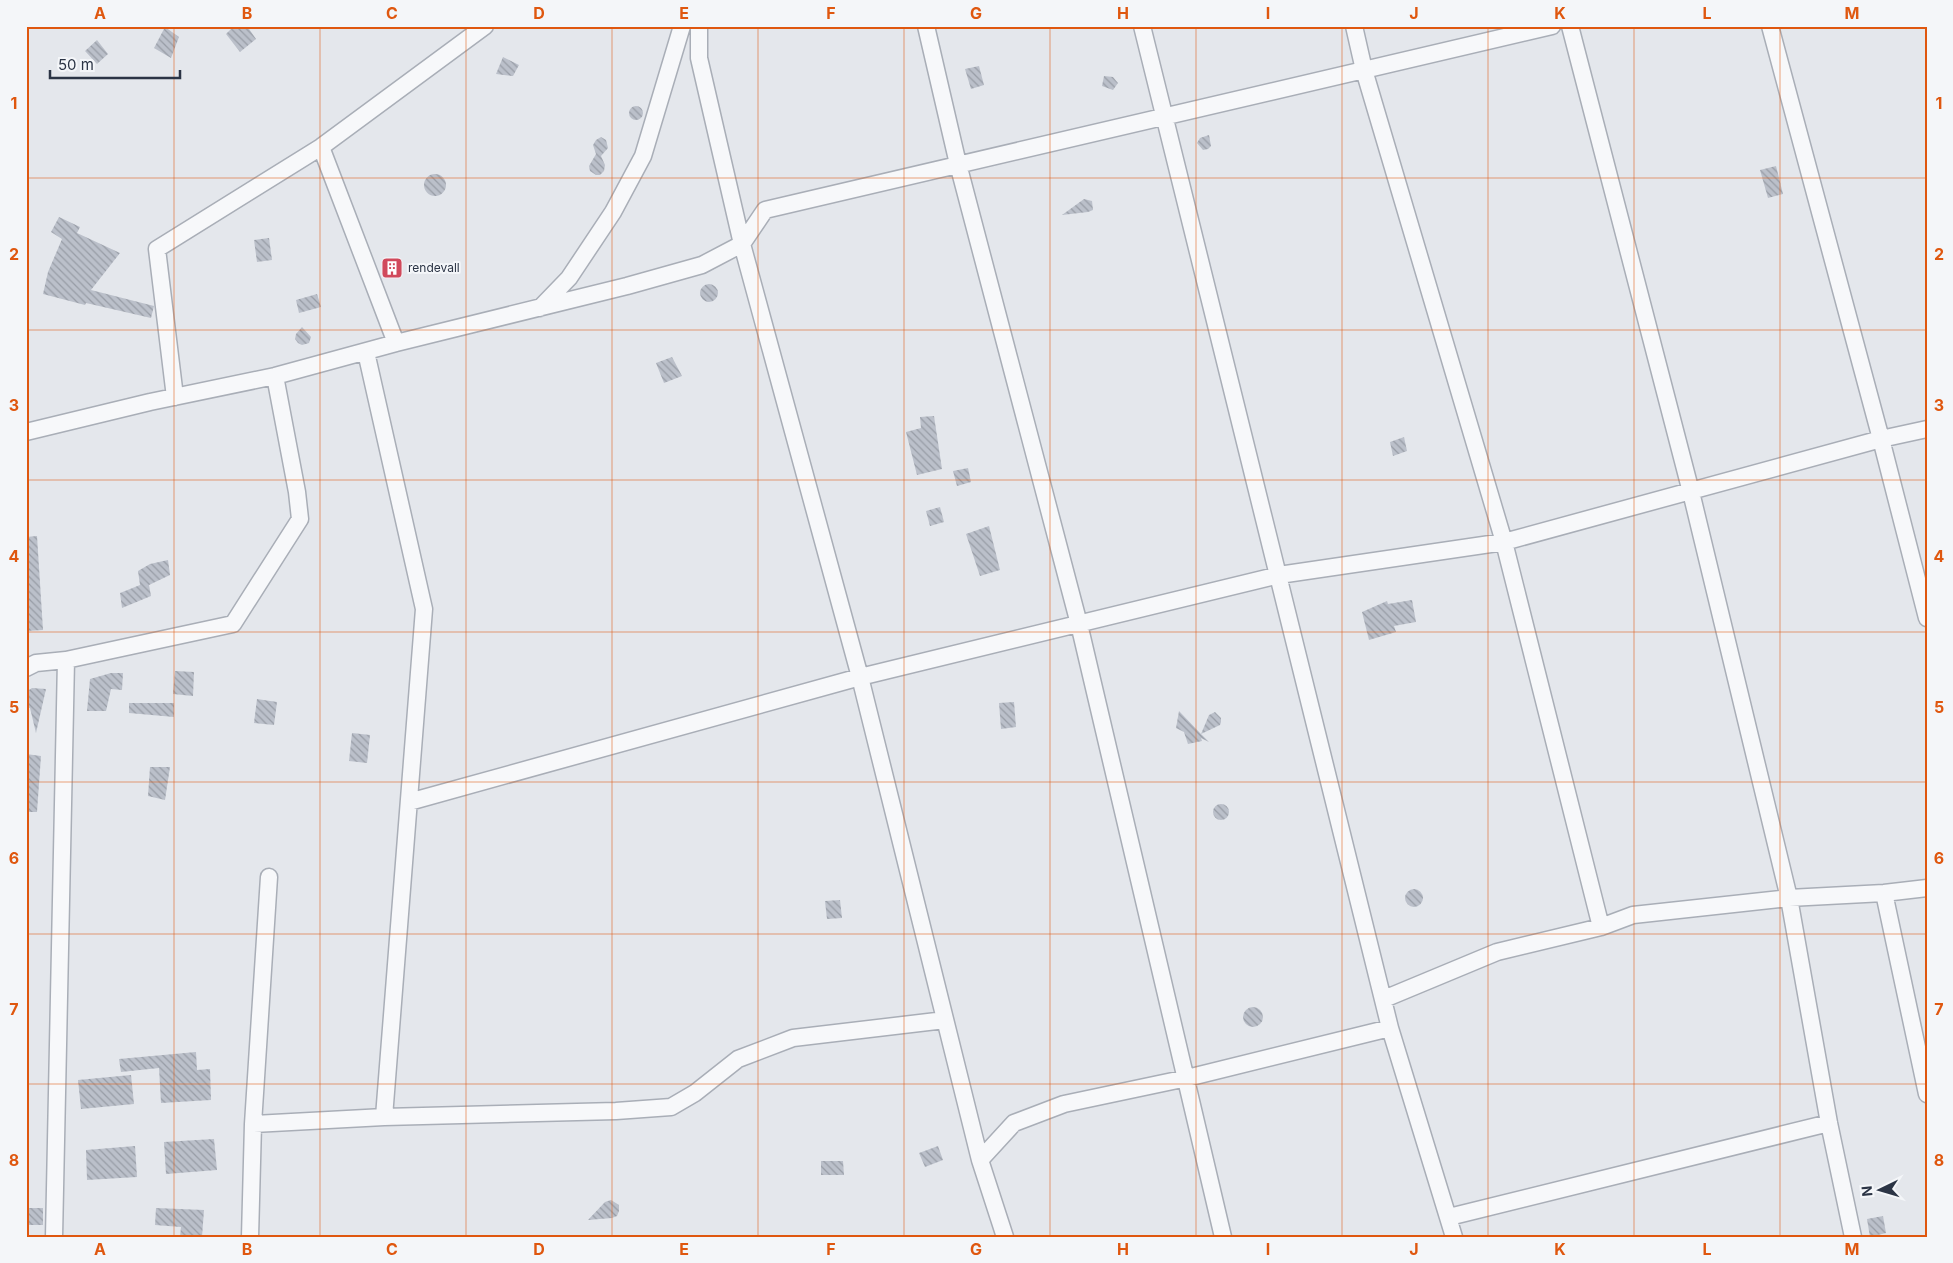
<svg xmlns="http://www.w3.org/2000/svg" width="1953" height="1263" viewBox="0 0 1953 1263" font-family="Inter,sans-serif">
	<defs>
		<pattern id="building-back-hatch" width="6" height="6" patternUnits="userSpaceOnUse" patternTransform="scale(1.25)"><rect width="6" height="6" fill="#bbc0ca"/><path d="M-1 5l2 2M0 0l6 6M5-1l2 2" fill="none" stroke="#989da6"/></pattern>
	</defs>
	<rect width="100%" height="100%" fill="#e4e7ec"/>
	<path fill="url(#building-back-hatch)" d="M234 26H247L256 39 240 52 226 34Z
		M165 27 179 37 171 58 154 48Z
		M97 40 108 54 97 64 85 51Z
		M503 57 519 65 513 76 496 74Z
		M979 66 984 85 971 89 965 69Z
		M1104 76 1113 77 1118 83 1113 90 1102 86Z
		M629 113a7 7 0 1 1 14 0a7 7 0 1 1-14 0Z
		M1209 135 1211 146 1208 149 1203 150 1197 143 1200 138Z
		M601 137 606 140 608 148 601 156 605 165 604 171 600 175H596L590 171 589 166 596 154 593 145 596 140Z
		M1776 166 1783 194 1768 198 1760 170Z
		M424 185a11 11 0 1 1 22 0a11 11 0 1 1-22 0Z
		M1084 199 1092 201 1093 210 1088 212 1062 215Z
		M59 217 80 227 77 233 120 253 91 290 154 306 151 318 86 303 85 305 43 294 48 272 62 239 51 232Z
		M269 238 272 260 257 262 254 240Z
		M384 269a8 8 0 1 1 16 0a8 8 0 1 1-16 0Z
		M700 293a9 9 0 1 1 18 0a9 9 0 1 1-18 0Z
		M317 294 321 307 299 313 296 300Z
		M302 327 311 337 309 343 302 345 298 343 295 339 296 334Z
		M672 357 682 376 664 383 656 363Z
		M934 416 942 469 917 475 906 432 921 428 920 417Z
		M1404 437 1407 451 1393 456 1390 442Z
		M968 468 971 482 957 486 953 471Z
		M940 507 944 522 930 526 926 511Z
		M989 526 1000 570 980 576 966 534Z
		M37 536 43 630 26 631V537Z
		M168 560 170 575 149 585 151 596 122 608 120 593 140 585 138 571 150 564Z
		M1412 600 1416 622 1394 626 1396 632 1369 640 1362 612 1387 601 1388 604Z
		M175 671 194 672 193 696 173 694Z
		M111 673H123L122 690 111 689 106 711H87L90 679Z
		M32 688 46 689 36 733 30 708 26 707V692Z
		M257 699 277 702 274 725 254 723Z
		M1014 702 1016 727 1001 729 999 703Z
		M129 703H174V717L129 713Z
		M1179 711 1201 734 1209 715 1215 712 1221 718V722L1220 725 1201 734 1209 742 1201 738 1202 741 1188 744 1184 732 1176 728Z
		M352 733 370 735 367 763 349 761Z
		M26 754 41 756 37 812H26Z
		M150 767H170L165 800 148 796Z
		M1213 812a8 8 0 1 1 16 0a8 8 0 1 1-16 0Z
		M1405 898a9 9 0 1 1 18 0a9 9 0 1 1-18 0Z
		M840 900 842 918 827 919 825 901Z
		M1243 1017a10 10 0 1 1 20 0a10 10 0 1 1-20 0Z
		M196 1052 197 1070 210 1069 211 1100 161 1103 159 1068 121 1072 119 1059Z
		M131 1075 134 1104 81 1109 78 1080Z
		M214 1139 217 1170 166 1174 164 1142Z
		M135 1146 137 1177 87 1180 86 1150Z
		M938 1146 943 1160 925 1167 919 1153Z
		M821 1161H843L844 1175H821Z
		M611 1200 619 1205V1211L617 1216 612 1218 588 1220 605 1202Z
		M26 1208H43V1225H26Z
		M156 1208 204 1210 202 1237H180L181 1227 155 1225Z
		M1883 1216 1886 1233 1870 1237 1867 1219Z"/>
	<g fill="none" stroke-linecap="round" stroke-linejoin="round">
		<g stroke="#a9aeb7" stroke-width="19">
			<path id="minor" d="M699 26V58L742 244 860 677 980 1160 1005 1237
				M926 26 958 164 1079 624 1223 1237
				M1142 26 1390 1028 1454 1237
				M1354 26 1364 70 1504 542 1601 927
				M1570 26 1691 492 1789 898 1829 1123 1853 1237
				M1770 26 1881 439 1927 618
				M321 147 396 343
				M540 308 569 278 613 212 643 156 682 26
				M366 352 424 609 384 1117 616 1111 671 1107 695 1093 738 1059 793 1038 945 1020
				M175 397 157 249 321 147 485 26
				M26 432 150 402 275 376 396 343 627 286 702 265 742 244 765 210 1552 26
				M26 668 36 663 66 660
				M409 802 860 677 1279 575 1504 542 1881 439 1927 429
				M1884 893 1927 1094
				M1384 999 1497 952 1601 927 1633 915 1789 898 1884 893 1927 888
				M253 1124 384 1117
				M980 1160 1014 1123 1064 1104 1187 1078 1390 1028
				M1449 1217 1829 1123
				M54 1237 66 660 233 624 300 519 297 492 275 376
				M250 1237 253 1124 269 877"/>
		</g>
		<use href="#minor" stroke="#f7f8fa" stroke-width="16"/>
	</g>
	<path fill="none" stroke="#df570f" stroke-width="1" stroke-opacity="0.55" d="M174 26V1237M320 26V1237M466 26V1237M612 26V1237M758 26V1237M904 26V1237M1050 26V1237M1196 26V1237M1342 26V1237M1488 26V1237M1634 26V1237M1780 26V1237M26 178H1927M26 330H1927M26 480H1927M26 632H1927M26 782H1927M26 934H1927M26 1084H1927"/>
	<defs>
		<g id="building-square" transform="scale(1.125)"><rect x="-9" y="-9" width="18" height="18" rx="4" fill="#d1495b" stroke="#f4f6f9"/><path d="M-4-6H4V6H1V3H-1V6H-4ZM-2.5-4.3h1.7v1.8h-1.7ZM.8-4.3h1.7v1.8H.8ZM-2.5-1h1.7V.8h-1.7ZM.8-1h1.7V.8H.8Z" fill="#fff"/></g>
	</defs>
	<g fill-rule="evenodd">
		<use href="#building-square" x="392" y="268"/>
	</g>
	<g text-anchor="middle" stroke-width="4" stroke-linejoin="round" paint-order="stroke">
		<g font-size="12" fill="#2b3445" stroke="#f4f6f9" text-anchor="start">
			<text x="408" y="272">rendevall</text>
		</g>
	</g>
	<rect width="1953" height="1263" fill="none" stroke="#f4f6f9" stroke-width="55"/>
	<g transform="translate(1880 1190) rotate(265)" stroke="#f4f6f9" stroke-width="4" paint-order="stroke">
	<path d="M0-4L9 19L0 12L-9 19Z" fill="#2b3445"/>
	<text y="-8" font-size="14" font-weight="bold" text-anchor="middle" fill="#2b3445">N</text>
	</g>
	<path d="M50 70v8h130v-8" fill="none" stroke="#2b3445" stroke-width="2.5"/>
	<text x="58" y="70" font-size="15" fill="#2b3445" stroke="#f4f6f9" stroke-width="4" paint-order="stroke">50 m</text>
	<rect x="28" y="28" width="1898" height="1208" fill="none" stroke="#df570f" stroke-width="2"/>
	<g font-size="16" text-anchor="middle" font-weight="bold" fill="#df570f">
		<text x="100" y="19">A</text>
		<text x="247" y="19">B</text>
		<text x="392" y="19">C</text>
		<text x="539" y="19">D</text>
		<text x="684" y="19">E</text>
		<text x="831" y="19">F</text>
		<text x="976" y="19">G</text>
		<text x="1123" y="19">H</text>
		<text x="1268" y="19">I</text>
		<text x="1414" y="19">J</text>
		<text x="1560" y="19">K</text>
		<text x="1707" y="19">L</text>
		<text x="1852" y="19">M</text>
		<text x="14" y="109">1</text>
		<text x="1939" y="109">1</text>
		<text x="14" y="260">2</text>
		<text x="1939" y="260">2</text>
		<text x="14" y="411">3</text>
		<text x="1939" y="411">3</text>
		<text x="14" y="562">4</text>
		<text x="1939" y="562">4</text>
		<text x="14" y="713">5</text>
		<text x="1939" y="713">5</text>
		<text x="14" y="864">6</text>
		<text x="1939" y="864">6</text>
		<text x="14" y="1015">7</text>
		<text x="1939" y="1015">7</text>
		<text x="14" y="1166">8</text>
		<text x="1939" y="1166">8</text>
		<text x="100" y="1255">A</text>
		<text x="247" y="1255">B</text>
		<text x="392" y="1255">C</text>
		<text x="539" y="1255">D</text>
		<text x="684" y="1255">E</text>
		<text x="831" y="1255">F</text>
		<text x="976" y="1255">G</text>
		<text x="1123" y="1255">H</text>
		<text x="1268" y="1255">I</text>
		<text x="1414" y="1255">J</text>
		<text x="1560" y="1255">K</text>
		<text x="1707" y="1255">L</text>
		<text x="1852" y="1255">M</text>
	</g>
</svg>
